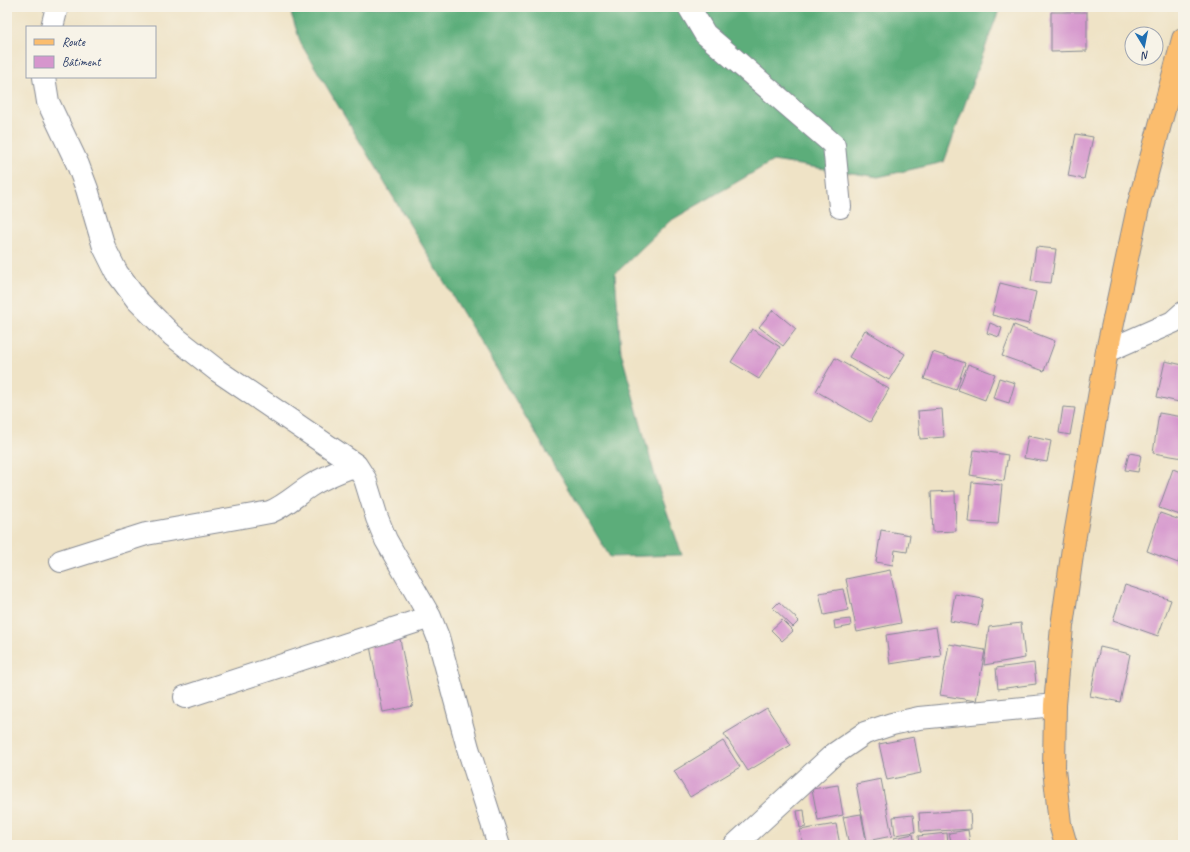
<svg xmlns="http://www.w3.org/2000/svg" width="1190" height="852" viewBox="0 0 1190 852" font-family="Caveat,sans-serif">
	<rect width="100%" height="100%" fill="#f7f3e8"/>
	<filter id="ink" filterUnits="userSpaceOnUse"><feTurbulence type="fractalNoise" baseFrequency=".025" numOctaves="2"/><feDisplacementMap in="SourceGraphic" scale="8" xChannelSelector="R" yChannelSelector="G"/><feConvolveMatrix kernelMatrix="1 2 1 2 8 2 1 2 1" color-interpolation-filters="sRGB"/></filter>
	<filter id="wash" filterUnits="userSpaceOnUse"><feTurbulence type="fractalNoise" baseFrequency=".012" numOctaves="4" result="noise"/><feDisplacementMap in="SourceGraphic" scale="16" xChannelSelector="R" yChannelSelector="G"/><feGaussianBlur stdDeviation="0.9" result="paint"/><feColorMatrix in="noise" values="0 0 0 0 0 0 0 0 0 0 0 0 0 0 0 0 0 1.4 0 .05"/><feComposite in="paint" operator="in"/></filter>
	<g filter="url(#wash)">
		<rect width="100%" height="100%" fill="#efe3c6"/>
		<path fill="#5bad7a" stroke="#3b6e6c" d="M289 7H1000L944 162 878 177 773 161 670 221 615 274 621 352 657 483 682 555 610 557 301 44Z"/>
		<g id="blocks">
			<path fill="#d696cd" d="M1051 12H1087V51L1051 52Z
				M1076 134 1093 137 1084 179 1068 176Z
				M1036 247 1056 249 1051 283 1031 281Z
				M1000 283 1036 292 1029 324 992 315Z
				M773 310 796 329 783 346 759 327Z
				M990 323 1002 328 999 337 987 333Z
				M1014 325 1055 341 1044 371 1002 356Z
				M752 329 780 347 759 379 731 362Z
				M865 330 905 354 889 380 849 357Z
				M933 352 965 363 956 390 924 379Z
				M835 358 889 389 870 422 816 391Z
				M1165 361 1183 365V403L1157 397Z
				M968 364 995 374 985 400 958 390Z
				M999 378 1015 383 1009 403 993 398Z
				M1063 407 1075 408 1070 435 1059 433Z
				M942 409 944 437 920 439 918 411Z
				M1159 413 1183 417V458L1153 453Z
				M1028 436 1051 441 1047 462 1024 458Z
				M974 450 1008 455 1004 481 970 475Z
				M1129 453 1141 455 1138 472 1125 470Z
				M1173 469 1183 473V516L1159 508Z
				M972 482 1002 485 998 524 968 522Z
				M955 491 956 531 933 532 931 492Z
				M1160 513 1183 521V548L1178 563 1147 551Z
				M881 530 910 535 907 552 895 550 893 565 876 562Z
				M890 570 901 623 857 632 846 579Z
				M1125 585 1171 600 1158 636 1113 620Z
				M843 589 848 610 824 615 819 593Z
				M955 594 983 599 978 626 950 621Z
				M779 602 799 621 793 627 773 608Z
				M850 619 851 626 835 629 834 621Z
				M782 620 793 631 782 641 771 630Z
				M1021 623 1025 658 984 665 989 627Z
				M936 627 941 656 890 664 886 635Z
				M400 639 413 706 383 712 370 646Z
				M949 644 985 650 976 701 940 695Z
				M1100 647 1130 654 1120 702 1090 696Z
				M1034 663 1036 684 998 689 996 668Z
				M767 708 791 745 748 771 724 734Z
				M914 737 921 773 887 780 879 744Z
				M723 741 740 767 690 797 674 771Z
				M881 779 892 836 867 841 856 784Z
				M838 785 843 815 818 820 812 789Z
				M804 810 806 827 800 828 797 811Z
				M970 810 971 829 920 832 919 813Z
				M861 814 867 845H849L843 817Z
				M913 815 915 832 895 835 893 817Z
				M836 824 840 845H803L800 830Z
				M968 830 970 843 952 845 949 833Z
				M947 833 948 844 919 845 918 836Z
				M913 834 915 845H895L894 838Z
				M472 840 474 845H458Z"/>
		</g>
	</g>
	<g filter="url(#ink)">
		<use href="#blocks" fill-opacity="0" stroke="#858992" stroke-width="1"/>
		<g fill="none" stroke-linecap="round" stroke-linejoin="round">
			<g stroke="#858992" stroke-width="24">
				<path id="minor" d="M689 7 705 34 834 145 840 207
					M52 27 57 7
					M44 77 48 102 78 165 87 189 104 247 117 273 137 300 172 335 218 371 356 465 365 479 377 518 386 540 430 617 438 637 468 748 499 845
					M61 561 146 534 270 512C285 506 296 495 310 486 324 477 340 471 356 465
					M185 697 430 617"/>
			</g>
			<g stroke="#858992" stroke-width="24">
				<path id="tertiary" d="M1107 351 1173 322 1183 313
					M735 845 833 755 865 733 892 724 919 718 1055 705"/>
			</g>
			<g stroke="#858992" stroke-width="24">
				<path id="primary" d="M1066 845 1060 824 1054 769 1055 705 1062 626 1074 541 1107 351 1139 203 1183 39"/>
			</g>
			<use href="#minor" stroke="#fff" stroke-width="22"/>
			<use href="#tertiary" stroke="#fff" stroke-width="22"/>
			<use href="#primary" stroke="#fbbd6e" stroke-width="22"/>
		</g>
	</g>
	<rect width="1190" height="852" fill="none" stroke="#f7f3e8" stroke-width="24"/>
	<rect x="26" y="26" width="130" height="52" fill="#f7f3e8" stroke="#9fa5b1"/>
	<rect x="34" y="39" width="20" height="6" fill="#fbbd6e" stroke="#9fa5b1"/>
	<text x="62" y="46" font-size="12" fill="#1b2f5e">Route</text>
	<rect x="34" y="56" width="20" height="12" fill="#d696cd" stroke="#9fa5b1"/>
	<text x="62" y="66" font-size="12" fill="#1b2f5e">Bâtiment</text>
	<g transform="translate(1144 46) rotate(170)"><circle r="19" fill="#f7f3e8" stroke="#9fa5b1"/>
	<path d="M0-3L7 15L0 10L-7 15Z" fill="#1f6fb2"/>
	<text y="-6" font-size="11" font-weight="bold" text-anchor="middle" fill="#1b2f5e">N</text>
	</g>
</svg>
